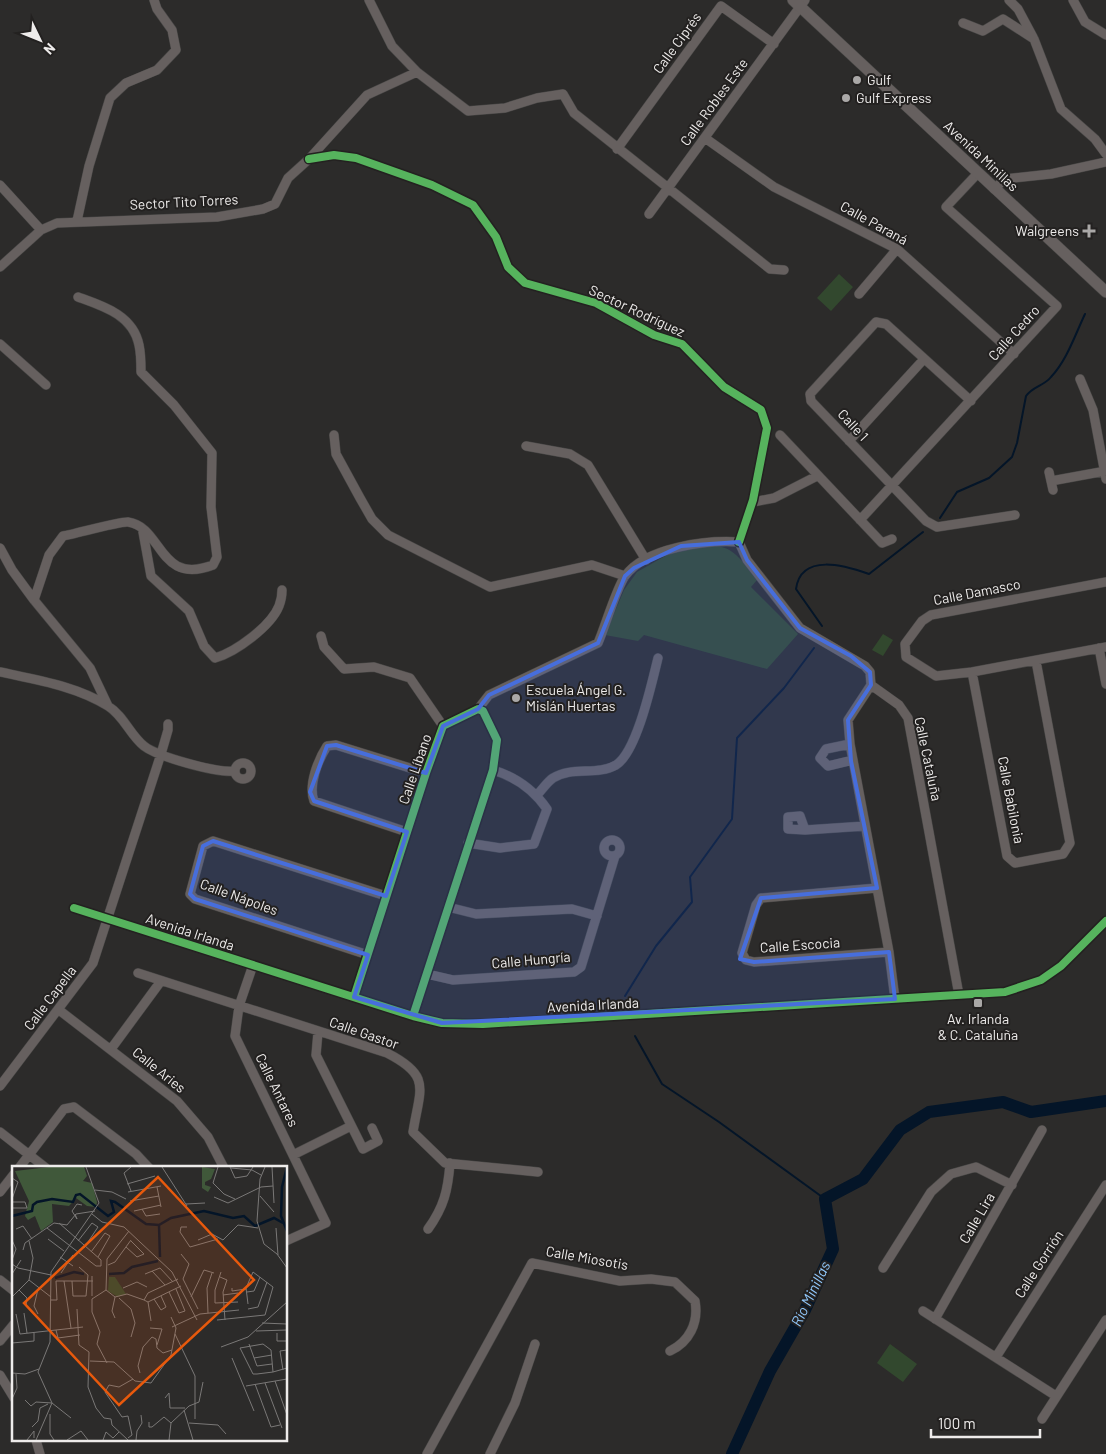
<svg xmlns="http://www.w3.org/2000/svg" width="1106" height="1454" viewBox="0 0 1106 1454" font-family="Barlow,sans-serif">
	<rect width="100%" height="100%" fill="#2c2b2a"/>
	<path fill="#32482e" d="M839 274 853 287 831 311 817 298Z
		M715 546C734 546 746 566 757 580L751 587 798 634 767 669 644 635 638 641 605 635 624 590 637 572 674 551Z
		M883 634 893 640 883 656 872 650Z
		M890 1344 917 1364 903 1382 877 1363Z"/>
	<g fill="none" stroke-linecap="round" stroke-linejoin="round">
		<path stroke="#041528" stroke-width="2" d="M940 518 957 492 989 478 1012 457 1017 443 1026 396C1033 386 1044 386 1051 377 1067 360 1075 335 1085 314
			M822 626 796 589C801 552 846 566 869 574L923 532
			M625 996 656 946 692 902 690 877 732 819 737 738 784 688 814 648
			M635 1036 662 1084 719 1122 825 1199"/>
		<path stroke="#041528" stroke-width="12" d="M732 1454 770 1371 805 1310 833 1249 825 1199 863 1179 900 1130 929 1112 1003 1102 1031 1112 1106 1101"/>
		<g stroke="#474645" stroke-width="10">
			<path id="minor" d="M369 0 392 46 417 72 468 111 505 108 537 98 563 94 574 113 770 269 784 270
				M1009 0 1018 9 1033 37
				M1073 0 1085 22 1106 35
				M963 23 983 31 1003 19 1034 39 1061 109 1095 139 1106 154
				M705 138 774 187 897 249 1014 354
				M617 149 721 6 774 44
				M309 159 334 155 356 158 432 185 473 205 496 237 508 267 525 283 596 303 654 335 682 344 724 387 761 410 767 428 753 500 739 542
				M0 185 41 230
				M994 189 1005 179 1051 174 1106 162
				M649 214 805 0
				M77 221 89 166 110 98 126 83 157 70 176 50 172 30 157 9 154 0
				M0 267 41 230 57 223 217 217 263 209 275 204 288 178 309 159 367 95 417 72
				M859 294 897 249
				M0 344 46 385
				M1080 379 1093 410 1106 479
				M971 401 886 324 876 322 810 394 811 401 926 521 937 527 1015 515
				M334 435 336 454 360 498 372 519 388 535 490 587 592 565 625 576
				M780 435 882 543 892 539
				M849 441 924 359
				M526 446 570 454 588 465 646 560
				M1049 472 1053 490
				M1051 481 1106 471
				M753 502 774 498 817 476
				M860 520 1057 306 946 207 978 173
				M143 532 151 576 189 611 204 646 215 658C236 652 271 626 279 606 281 601 282 595 282 590
				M739 542 747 560 800 628 865 666 870 672 871 685
				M0 548 12 570 34 600 90 668 108 706
				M1106 582 931 615 922 621 905 644 906 657 936 676 972 672 1106 647
				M34 600 49 555 63 536C75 534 120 521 128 522 163 527 158 586 213 565L217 557 211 507 212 453 174 405 141 372C141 364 141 354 139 345 133 315 103 306 78 297
				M321 636 324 647 344 669 374 667 410 678 443 726
				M1099 648 1106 684
				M0 672C37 680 76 686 108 706 124 716 130 735 144 746 158 757 217 773 234 771
				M972 672 1007 856 1015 863 1063 854 1070 843 1036 661
				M871 685 899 705 908 718 959 995
				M871 685 848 720 850 744 889 952 895 999
				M478 709 489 695 598 643C605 627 616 589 625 576 646 547 707 540 739 542
				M850 744 826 749 820 758 828 766 853 760
				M235 771a8 8 0 1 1 16 0a8 8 0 1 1-16 0Z
				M537 795C542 790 547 782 553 778 572 766 597 776 616 765 637 752 652 682 658 658
				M805 830 800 816 788 817V829L805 830 865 826
				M407 832 314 801C308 785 318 760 327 746L336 745 426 773
				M604 848a8 8 0 1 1 16 0a8 8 0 1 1-16 0Z
				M468 843 500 848 534 844 547 809C533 789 516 777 493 770
				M877 888 761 898 756 905 742 953 746 960 754 962 889 952
				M448 907 476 914 572 909 597 916
				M74 908 413 1016 442 1023 483 1024 1005 992 1041 980 1061 966 1106 921
				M368 955 195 899 190 894 203 846 213 841 386 896
				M253 965 239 1006 235 1036 326 1223 286 1241
				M138 973 387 1053C432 1076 420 1088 413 1132L445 1163 538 1172
				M427 974 453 980 574 972 581 967 615 856
				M354 997 426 773 443 726 478 709 483 711 497 740 493 770 413 1016
				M59 1010 177 1101 208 1137 224 1168
				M318 1032 316 1055 363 1149 378 1141 372 1128
				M111 1049 161 981
				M0 1086 93 963 161 754 168 730V724
				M0 1132 46 1168
				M293 1155 351 1126
				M19 1168 64 1109 74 1107 136 1154 149 1168
				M0 1192 14 1174
				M428 1229C444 1207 448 1190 450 1163
				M883 1268 931 1192 951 1174 976 1167 1012 1185
				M0 1280 14 1291
				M923 1311 1056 1396
				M935 1319 1042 1130
				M0 1341 14 1324
				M996 1357 1106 1185
				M0 1375 14 1398
				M1042 1419 1106 1320
				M36 1440 40 1454
				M427 1454 532 1263 620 1281 651 1279 675 1282 695 1301C699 1323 689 1342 670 1351
				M490 1454 515 1403 535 1344"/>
		</g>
		<g stroke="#474645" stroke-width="12">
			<path id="tertiary" d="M793 0 1106 292"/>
		</g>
		<use href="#minor" stroke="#66605f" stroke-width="9"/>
		<use href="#tertiary" stroke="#66605f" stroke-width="11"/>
		<g stroke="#232120" stroke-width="11">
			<path id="cycleway" d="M309 159 334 155 356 158 432 185 473 205 496 237 508 267 525 283 596 303 654 335 682 344 724 387 761 410 767 428 753 500 739 542
				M74 908 413 1016 442 1023 483 1024 1005 992 1041 980 1061 966 1106 921
				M354 997 426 773 443 726 478 709 483 711 497 740 493 770 413 1016"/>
		</g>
		<use href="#cycleway" stroke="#56b35d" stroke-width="8"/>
	</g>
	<path fill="#476edc" fill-opacity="0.2" stroke="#476edc" stroke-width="4" stroke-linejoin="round" d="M739 542 747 560 800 628 851 656 870 672 871 685 848 720 851 761 877 888 761 898 740 959 754 962 889 952 895 999 442 1023 354 997 368 955 195 899 190 894 203 846 213 841 386 896 407 832 314 801 310 792 327 746 336 745 426 773 443 726 478 709 489 695 598 643 625 576 634 568 681 546Z"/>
	<g fill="#aaa8a7" stroke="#232120" stroke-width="2">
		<circle cx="857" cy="80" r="5"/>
		<circle cx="846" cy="98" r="5"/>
		<path d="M1086.5 223.5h5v5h5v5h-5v5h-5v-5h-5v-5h5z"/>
		<circle cx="516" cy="698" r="5"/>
		<rect x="973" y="998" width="10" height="10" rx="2.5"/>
	</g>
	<g text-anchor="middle" stroke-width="4" stroke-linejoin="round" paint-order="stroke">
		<g font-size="14" fill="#eeeceb" stroke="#232120">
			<text transform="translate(677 43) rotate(-54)" y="5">Calle Ciprés</text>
			<text transform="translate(714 102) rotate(-54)" y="5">Calle Robles Este</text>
			<text transform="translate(981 156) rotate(43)" y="5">Avenida Minillas</text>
			<text transform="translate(184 202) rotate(-3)" y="5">Sector Tito Torres</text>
			<text transform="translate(874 223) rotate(29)" y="5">Calle Paraná</text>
			<text transform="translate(637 311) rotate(25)" y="5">Sector Rodríguez</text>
			<text transform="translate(1014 333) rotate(-48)" y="5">Calle Cedro</text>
			<text transform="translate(853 425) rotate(47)" y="5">Calle 1</text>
			<text transform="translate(977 592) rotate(-11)" y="5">Calle Damasco</text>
			<text transform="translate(928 759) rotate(78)" y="5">Calle Cataluña</text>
			<text transform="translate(415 769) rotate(-71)" y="5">Calle Líbano</text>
			<text transform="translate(1011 800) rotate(79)" y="5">Calle Babilonia</text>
			<text transform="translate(239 897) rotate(20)" y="5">Calle Nápoles</text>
			<text transform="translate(190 932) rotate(18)" y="5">Avenida Irlanda</text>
			<text transform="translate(800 945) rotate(-4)" y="5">Calle Escocia</text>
			<text transform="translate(531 960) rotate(-5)" y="5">Calle Hungría</text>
			<text transform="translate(50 998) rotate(-53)" y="5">Calle Capella</text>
			<text transform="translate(593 1005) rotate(-3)" y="5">Avenida Irlanda</text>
			<text transform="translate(364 1033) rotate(19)" y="5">Calle Gastor</text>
			<text transform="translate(159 1070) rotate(39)" y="5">Calle Aries</text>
			<text transform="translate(277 1090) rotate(64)" y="5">Calle Antares</text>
			<text transform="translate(977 1218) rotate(-60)" y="5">Calle Lira</text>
			<text transform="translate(587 1258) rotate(10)" y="5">Calle Miosotis</text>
			<text transform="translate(1039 1264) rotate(-57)" y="5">Calle Gorrión</text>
		</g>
		<g font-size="14" fill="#eeeceb" stroke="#232120" text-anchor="start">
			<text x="867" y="85">Gulf</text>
			<text x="856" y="103">Gulf Express</text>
			<text x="1079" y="236" text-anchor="end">Walgreens</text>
			<text x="526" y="695">Escuela Ángel G.<tspan x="526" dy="16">Mislán Huertas</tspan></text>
			<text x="978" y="1024" text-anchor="middle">Av. Irlanda<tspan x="978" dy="16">&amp; C. Cataluña</tspan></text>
		</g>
		<g font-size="15" font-style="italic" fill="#90c7fb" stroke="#232120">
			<text transform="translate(811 1294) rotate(-64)" y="5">Río Minillas</text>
		</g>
	</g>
	<g transform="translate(12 1166)">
		<rect width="275" height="275" fill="#2c2b2a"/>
		<path d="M97 111H103L114 128 106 131 96 125Z" fill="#32482e"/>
		<path d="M37 1H72L75 10 71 15 80 17 85 36 84 41 75 40 64 32 57 40 40 38 41 56 29 65 23 50 16 54 13 50 17 35 3 5ZM190 1 203 3 199 13 193 16V19L199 21 196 26 190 22Z" fill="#40583a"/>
		<path fill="none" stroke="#041528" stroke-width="2.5" d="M275 1 270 21 269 50 275 65M0 50 20 45 21 39 25 36 40 33 61 36 64 29 68 28 96 50 102 46 99 35 103 36 134 58 147 59 159 52 192 45 221 52 232 50 243 60 262 52 271 57M147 59 148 91M97 108 112 107 120 101 146 95M43 112 62 106 72 108"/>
		<path fill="none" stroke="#7a7877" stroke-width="1" d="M150 1 175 40M206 1 201 17 212 28 223 33M218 1 223 12 235 10 241 1M253 1 248 13 245 55 252 78 265 88 275 102M260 1 262 37M219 2 240 4 249 9M0 12 6 16 0 33M115 18 143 10M145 21 149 41M83 24 100 26 114 33M119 25 112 7 119 1M116 26 149 20M248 30 262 46M202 31 216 37 249 21 261 20M118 35 147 30M174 38 193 37M0 42H15L13 36H1M130 43 134 50 148 48M122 45 149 39M63 48 65 53 60 45 65 38 70 39M80 48 90 56 112 61 160 106 185 154M175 61H169L168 66 178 81 206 73M35 62 84 100H89V94L47 57M264 62 266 89M4 63 11 60 20 73M36 73 52 85M0 74 4 83 0 94M186 74 200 68 211 74 226 59 246 62M66 75 80 57 86 61 72 82M114 81 125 91 132 88 119 75M11 84 13 77 42 57 55 59 64 48 83 45M79 86 93 67 98 70 86 91M169 88 177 98 171 113 186 143M48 91 61 100M0 98 6 102 39 109M96 99 103 96 119 74M140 105 153 119M209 106 203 124V137L226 136M49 107 61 89M0 108 9 94M133 108 148 102 161 116M80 110V130M208 111 215 114 211 126 213 154M166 113 136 127 132 134 136 136 169 120M17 114 39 131M52 115 59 162M60 115 61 130H74L76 109 67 101M111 122 125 116 135 121M220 122V125L234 123M7 124 15 132 14 140M94 124 80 133V146L88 166 85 178 95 197M94 124 95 93 117 65M94 124 103 131 115 128 132 134M157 126 167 147 173 145 164 123M235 126 242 125 248 111M211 129 226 127M0 131 17 114 21 92 17 75M179 131 192 104 202 107M107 132 119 143 123 157 119 171M142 133 149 144 154 141 149 130M39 134H45L44 115H81M136 136 139 155M65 143 67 179 77 186 76 221 84 242 92 252 99 253 100 259 116 274M236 143 246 141 255 116M12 147 15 167M196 147 195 122 200 107M4 148 8 168 71 161M26 148 22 140 26 123M103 152 100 145 103 131M205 154 253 149 261 121 241 106 234 122 236 138M250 157 275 158M160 161 188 148 227 144M138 162 150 163 145 179M44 164 46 172 68 169M244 165 275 164M265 167V175H275M163 168 183 210V253M0 177 22 175V167M237 178 245 200 260 198M209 181 236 171 275 136M220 192 242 245M242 192 260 189M78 195 102 196 123 215 139 217M271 204 268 185 275 184M261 206 259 184 251 178 228 182 241 208H245L261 206 275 202M0 207 13 208 27 203M128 207 126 200 131 181 140 171 144 173 145 182 151 187 160 184M263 215 275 249M139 217 159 189 164 162 159 151M253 217 270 262M243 218 259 261 268 259M234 220 275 213M153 232 157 227 158 242H173M0 233 5 222 4 208M13 234 19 240 24 236 40 237 59 252M172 244 181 274M38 248V268L42 274M137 256V261H140L152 251 159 257M159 257 177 240 187 236 191 216M177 257 206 259 214 268M20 261 26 255 28 242 36 238M116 272 120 269 116 250 110 251 93 226 97 219 107 221 121 213M15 274 22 265V272M24 274 40 237 26 206 38 176 39 106 87 37 74 1M55 274 69 265 76 274M91 274 94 266 101 272 107 266M124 274 125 265 130 257 129 249M157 274 159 257"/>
		<path fill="#e8590c" fill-opacity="0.15" stroke="#e8590c" stroke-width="2.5" d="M146 11 242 114 107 239 12 137Z"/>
		<rect width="275" height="275" fill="none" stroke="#eeeceb" stroke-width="2.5"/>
	</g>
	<g transform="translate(40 40) rotate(133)" stroke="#232120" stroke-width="4" paint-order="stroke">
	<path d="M0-4L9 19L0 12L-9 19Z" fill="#eeeceb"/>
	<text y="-8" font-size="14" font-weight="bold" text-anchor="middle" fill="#eeeceb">N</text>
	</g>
	<path d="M931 1429v8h109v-8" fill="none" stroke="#eeeceb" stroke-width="2.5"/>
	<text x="938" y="1429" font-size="15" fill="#eeeceb" stroke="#232120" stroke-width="4" paint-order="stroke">100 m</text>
</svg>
